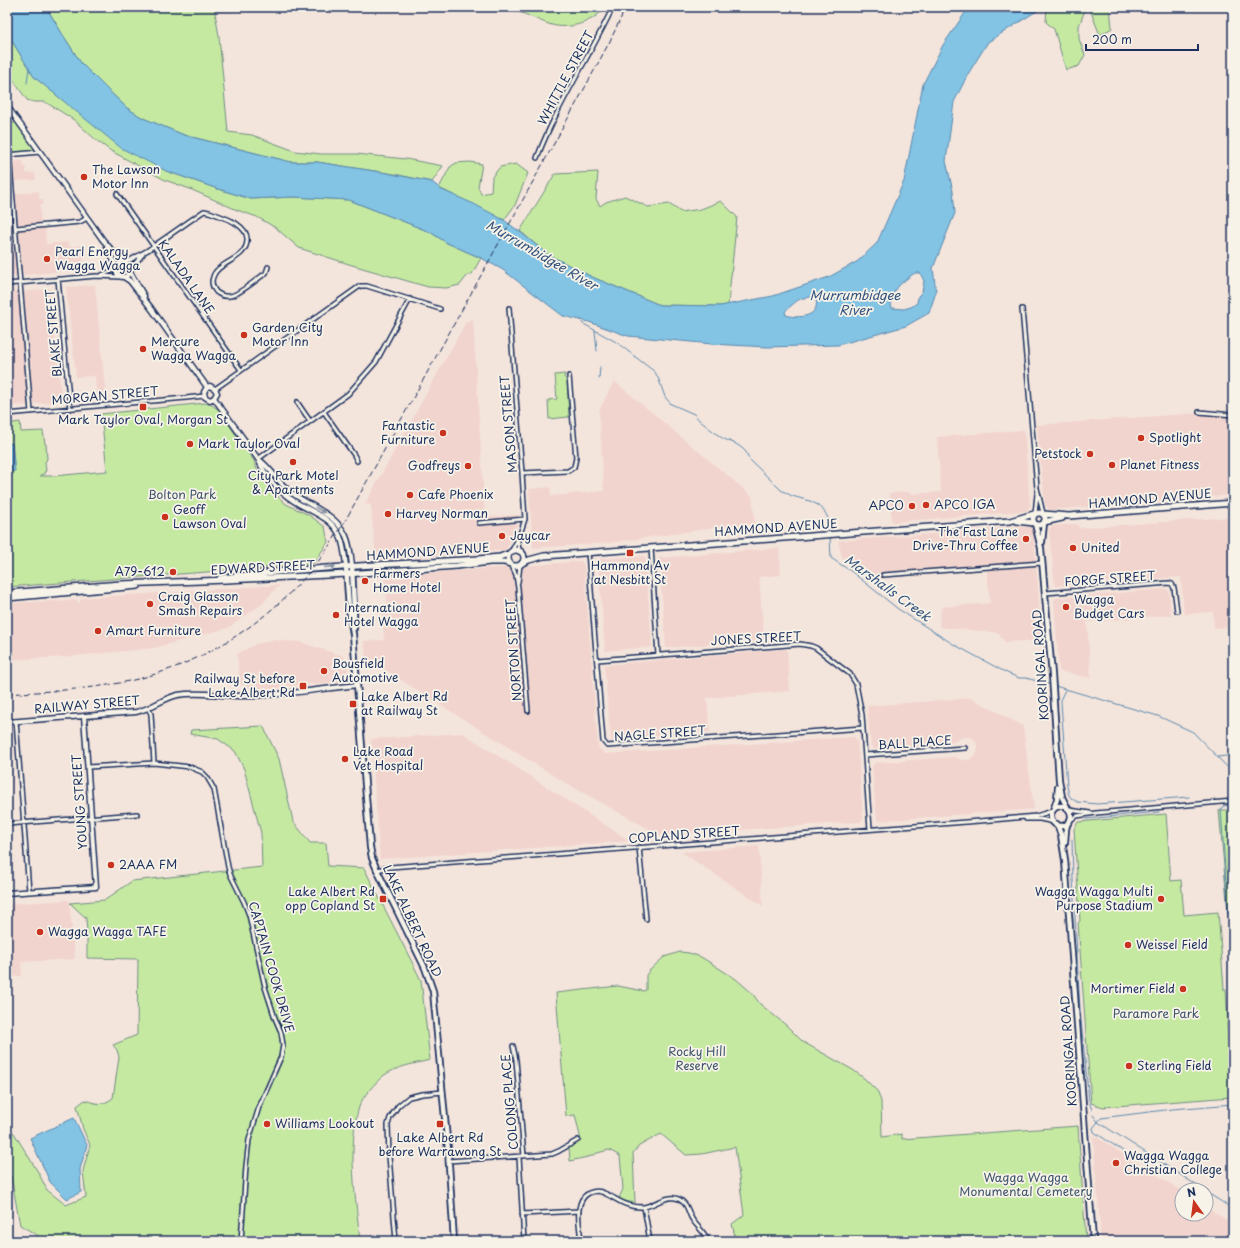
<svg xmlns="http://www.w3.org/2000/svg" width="1240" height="1248" viewBox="0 0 1240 1248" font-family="'Playpen Sans',sans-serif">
	<rect width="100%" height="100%" fill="#f4e5dc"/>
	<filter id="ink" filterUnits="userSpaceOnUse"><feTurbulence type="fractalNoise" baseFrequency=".025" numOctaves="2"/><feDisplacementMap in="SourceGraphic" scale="8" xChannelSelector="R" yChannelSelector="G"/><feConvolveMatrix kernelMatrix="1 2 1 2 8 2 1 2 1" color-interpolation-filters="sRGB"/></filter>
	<g filter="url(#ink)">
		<path fill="#f1d4cd" d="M23 161 24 167H26V173H35L36 180 13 181 12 162Z
			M7 164 18 275 7 276Z
			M39 191V199H43V205H40L41 224 22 226 17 223 15 194Z
			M45 228 46 244 69 242V247L82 245 84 269 25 275 21 273 18 230 21 229Z
			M95 285 106 397 97 398 95 376 76 377 66 287Z
			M50 289 62 402 32 404 22 292Z
			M19 291 29 405 7 406V292Z
			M473 319 485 517 519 515 515 530 506 550 376 560 371 505 365 504 466 322Z
			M614 381 752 496 755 524 729 526 608 543 533 548 529 489 550 487 551 496 604 491 599 411Z
			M1198 413 1233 418V495L1049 510 1045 505 1037 425Z
			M1024 430 1030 505 1027 511 892 522 889 493 910 492 911 494 941 492 937 437Z
			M1233 517V627L1214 628 1213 612 1184 614 1181 577 1055 586 1049 531 1051 526 1077 524 1079 528Z
			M1033 526 1042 640 1006 642 1001 638 1000 633 939 627 941 607 990 603 987 569 869 578 842 557 838 541Z
			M779 548 781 575 759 577 764 640 666 648 659 558Z
			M645 556 652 647 605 651 598 559Z
			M581 561 584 565 598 747 605 754 854 737 857 740 863 819 860 822 660 835 567 784 366 658 364 641 384 640 382 610 388 608 384 576 509 567 511 569 523 568 526 566Z
			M279 585 262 604 228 628 154 648 66 657 7 660V603L78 600V603L80 602 82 598Z
			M1167 589 1169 591 1171 615 1087 622 1091 678 1059 671 1054 600 1057 598Z
			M272 640 300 642 343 656 348 664V677L344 681 288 686 259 692 240 684 237 654 256 644Z
			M787 649 790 691 707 698 710 732 611 740 604 665Z
			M971 698 1023 726 1034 809 877 821 872 766 875 763 954 757 962 760H969L976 755 978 748 975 740 971 737H963L951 743 874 749 871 746 867 706Z
			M463 733 630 841 380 859 371 739Z
			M759 846 763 906 681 852Z
			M69 900 75 959 21 962 22 976 7 977V904Z
			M1093 1135 1182 1191V1214H1206V1207L1233 1224V1241H1101Z"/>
		<path fill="#c6e9a2" stroke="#708c80" d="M46 7H214L219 36 228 132 252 135 295 151 321 154H356L406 159 443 166 432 182 394 174 317 162H291L184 135 143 118 127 108 108 90 81 63 63 35Z
			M502 7H605C595 22 569 30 552 25 544 23 537 19 529 16 521 12 511 10 502 7Z
			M1047 7H1086L1079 26V39L1085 55 1079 66 1066 70 1054 29 1046 22Z
			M1089 7H1110L1112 28 1100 35Z
			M7 33 34 77 63 100 166 171 218 189 251 199 293 197 349 200 430 232 447 243 481 258 472 274 467 276 460 285 446 288 428 287 352 265 299 248 276 228 257 217 237 210 190 189 165 180 111 151 96 140 74 120 60 111 45 102H34L27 100 7 71Z
			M17 121 39 152 7 155V126L10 125Z
			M470 162 482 164 478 187 481 194 491 192 492 177 500 167 516 164 528 173 515 205 504 220 439 188 450 167 456 163Z
			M598 172 596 199 600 206 606 202 625 196 648 207 669 204 681 212 701 209 721 201 737 217 728 305 720 306 660 305 592 277 547 254 520 231 555 174Z
			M565 374 564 377 567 381 569 417 549 419 548 400 557 399 555 375Z
			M205 403 212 405 219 410 254 461 259 475 271 490 286 504 309 515 325 527 328 542 313 564 7 587V424L20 422 21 432 43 431 45 444H46L47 459 45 462 46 471 44 472 45 474 40 475V476H54L107 471 101 414Z
			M263 726 279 759 293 821 310 843H326L328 866 364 868 421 980 430 1060C414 1064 397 1066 383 1076 376 1082 362 1097 359 1107 347 1146 356 1200 360 1241H47L20 1225 11 1176 7 1173V1130L14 1133 38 1172 47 1190 66 1205 86 1197 83 1171 90 1145 83 1129 77 1106 85 1100C97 1104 102 1106 113 1098L119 1057 117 1050 113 1045 137 1035 138 959 87 958V933L86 918 70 903 105 900 132 881 262 867 261 833 244 769 235 751 218 739 190 734 191 730Z
			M1219 810H1233V969Z
			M1166 814 1171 881 1181 880 1184 915 1218 912 1224 988 1223 989H1226L1228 1023H1227L1232 1094 1231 1097 1103 1107 1091 1103 1078 923 1080 921 1074 829 1078 822Z
			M680 952 689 953 701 957 736 979 752 993 760 1004 787 1026 803 1042 853 1070 865 1079 877 1091 881 1101 882 1137 902 1134V1139L1078 1126 1086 1241H736L732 1224 744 1215 735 1147 702 1154 686 1155 661 1134 639 1146 633 1153 635 1203 625 1201 619 1198 623 1189 620 1156 609 1150 597 1153 592 1156 570 1161 569 1147 581 1140 575 1115 566 1116 556 993 618 986 643 991 646 990V975L650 970 664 957Z"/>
		<path fill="#83c3e3" stroke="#5988ae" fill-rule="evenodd" d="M7 7H46L63 35 81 63 108 90 127 108 143 118 184 135 291 162H317L387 173 432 182 442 190 474 204 504 220 524 235 547 254 592 277 660 305 720 306 773 296 829 277 858 261 877 243 904 181 923 84 943 45 967 10 971 7H1043L988 42 968 74 954 102 946 161 953 191 955 213 933 268 936 292 929 313 906 326 838 345 767 347 712 344 628 336 589 322 563 316 503 270 481 258 447 243 430 232 349 200 293 197 251 199 218 189 166 171 121 148 34 77 7 33ZM915 273H920L924 281 922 292 918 296 917 303 911 307 904 309 892 308C887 293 904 280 915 273ZM810 297 816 299C820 317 799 319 786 315L785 312C787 308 789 308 792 305 799 299 801 298 810 297Z
			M12 443 15 471 7 472V444Z
			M74 1118 87 1145 80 1169 81 1192 67 1199 50 1182 30 1138Z"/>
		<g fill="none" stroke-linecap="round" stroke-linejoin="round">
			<path stroke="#5988ae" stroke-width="1" d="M27 83 29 67
				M581 320 582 323 616 342 655 372 659 380 665 397 671 404 694 414 700 421 722 438 736 444 742 448 746 452 749 459 781 490 792 496 810 501 820 506 826 514 830 523V532
				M595 330 597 351
				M599 379 600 367
				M830 537 831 558 852 572 898 609 953 644 1007 673 1019 678H1026L1052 685
				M1055 686 1158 716 1193 732 1233 773
				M1065 690 1061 698V702L1067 786 1069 795 1072 799 1078 802 1097 804 1189 797
				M1218 757 1233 755
				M1233 805 1223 806 1221 809 1230 941 1231 943 1233 945
				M1086 819 1159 812
				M1072 839 1073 880 1080 1010 1089 1101 1092 1110
				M1232 969 1231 954 1233 952
				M1233 974V978
				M1093 1115 1098 1122 1204 1190
				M1123 1151 1094 1132 1093 1128 1101 1118 1173 1109 1233 1104
				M1206 1192 1233 1209"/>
			<g stroke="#1b2f5e" stroke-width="6">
				<path id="minor" d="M9 154 31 412
					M7 155 40 152
					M537 158C557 105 589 58 613 7
					M117 194 241 370
					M16 228 80 222 87 218
					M125 263 148 250 204 211 209 212C222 217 249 224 247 241 246 260 217 262 213 277 211 282 213 288 216 292 220 295 225 297 230 296 239 295 258 278 266 273L268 267
					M131 270 134 265 143 254
					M102 275 116 269
					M58 279 70 409
					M7 284 96 276 121 277
					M509 308 522 473 525 519 519 537 511 552
					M1022 309 1037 488 1043 513
					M215 389 360 286H367L440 309
					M297 402 310 421
					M324 412 354 455 357 461
					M1199 412 1233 415
					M7 414 186 398 204 396
					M258 459 348 394 376 362 410 299
					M522 473 568 471 574 467 576 458 569 376
					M1035 514 1037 494
					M479 523 525 519
					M518 541 519 552
					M651 548 658 655
					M588 552 603 741 607 746 863 728
					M512 566 516 575 518 588 528 711
					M883 575 1042 563
					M518 582 520 565
					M1045 593 1169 583 1172 584 1174 588 1177 611
					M597 660 800 644 811 646 816 648 850 674 856 684 862 715 870 829
					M148 708 151 714 154 763
					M16 721 29 891
					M865 755 965 748
					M88 767 154 763 190 767 202 772 207 777 214 789 228 867 230 874 244 902 249 915 265 987 275 1018 281 1032 283 1045 281 1057 259 1107 249 1140 246 1166 241 1241
					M1069 810 1090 813
					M1026 819H1040L1054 822
					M1070 820 1077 816 1096 813 1233 801
					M7 824 137 814
					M639 847 646 919
					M377 870 390 867 992 820 1036 816 1052 811
					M513 1046 516 1060 524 1156
					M519 1157 524 1241
					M448 1161 552 1154 559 1151 578 1140
					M644 1207 650 1241
					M522 1214 579 1211
					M396 1241 389 1156 388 1125 390 1118 398 1106 409 1097 422 1094 443 1092
					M581 1241C580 1227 573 1201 589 1193 594 1191 600 1191 604 1193 614 1197 621 1204 632 1206 636 1207 640 1207 644 1207 656 1205 672 1190 684 1203 688 1207 689 1214 692 1219 697 1227 705 1232 708 1241"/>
			</g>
			<g stroke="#1b2f5e" stroke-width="7">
				<path id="tertiary" d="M7 106 103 240 123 263
					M107 247 117 268
					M116 270a7 7 0 1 1 14 0a7 7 0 1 1-14 0Z
					M130 272 144 296
					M124 277 130 281 151 308 207 387
					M207 387 204 392 205 397 210 400 214 398
					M207 387 210 386 215 389 217 393 214 398
					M214 398 258 459C265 476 278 491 294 501 309 511 332 517 340 536 344 545 345 556 346 566
					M258 459C270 467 277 481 288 490 307 506 335 512 346 536 350 545 351 556 352 566
					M7 722 136 712C151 709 163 698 178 695 201 691 225 697 248 696 284 695 321 689 357 685
					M7 893 96 887 84 716"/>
			</g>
			<g stroke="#1b2f5e" stroke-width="8">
				<path id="secondary" d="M1035 524 1041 548 1052 675 1059 780 1062 797 1067 807
					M1042 542 1044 523
					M346 566 349 609 353 634 370 847 372 858 377 870 425 968 433 991 448 1150 454 1241
					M352 566 354 608V628
					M1051 816a10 10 0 1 1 20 0a10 10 0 1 1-20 0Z
					M1054 808 1057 799 1058 787
					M1057 824 1061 835 1065 860 1093 1241
					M1065 842 1066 829 1068 822"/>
			</g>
			<g stroke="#1b2f5e" stroke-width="8">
				<path id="trunk" d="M1033 519a6 6 0 1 1 12 0a6 6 0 1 1-12 0Z
					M1043 514 1069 516 1233 503
					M1017 521 1034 523
					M1044 522 1062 518
					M508 558a8 8 0 1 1 16 0a8 8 0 1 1-16 0Z
					M522 563 529 560 544 556 1010 521 1034 514
					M220 578C306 567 392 565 478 559L500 557 510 553
					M7 593 121 584 227 580 347 574 457 566 490 562H504L510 564
					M7 598 138 586"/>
			</g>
			<use href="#minor" stroke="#f7f3e8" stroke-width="3"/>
			<use href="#tertiary" stroke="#f7f3e8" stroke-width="4"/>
			<use href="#secondary" stroke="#f7f3e8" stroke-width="4.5"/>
			<use href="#trunk" stroke="#f7f3e8" stroke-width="5"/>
			<path stroke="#1b2f5e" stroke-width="1" stroke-dasharray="6 3" stroke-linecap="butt" d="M7 694C46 691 86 690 124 682 201 667 273 620 320 559 329 547 337 534 345 521L582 93 610 41 626 7"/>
		</g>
		<defs><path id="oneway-solid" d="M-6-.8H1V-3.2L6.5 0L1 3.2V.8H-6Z"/></defs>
		<g fill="#8991a3">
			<use href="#oneway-solid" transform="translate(320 510) rotate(30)"/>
			<use href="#oneway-solid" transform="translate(330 567) rotate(-5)"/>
		</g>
	</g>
	<g fill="#c8321e" stroke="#f7f3e8" stroke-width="1.5">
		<circle cx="84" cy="177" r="4"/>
		<circle cx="47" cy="259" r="4"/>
		<circle cx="244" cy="335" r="4"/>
		<circle cx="143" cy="349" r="4"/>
		<rect x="139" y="403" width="8" height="8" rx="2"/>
		<circle cx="443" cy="433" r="4"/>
		<circle cx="1141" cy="438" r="4"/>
		<circle cx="190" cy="444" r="4"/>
		<circle cx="1090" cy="454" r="4"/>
		<circle cx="293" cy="462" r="4"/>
		<circle cx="1112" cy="465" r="4"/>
		<circle cx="468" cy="466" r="4"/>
		<circle cx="410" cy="495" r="4"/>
		<circle cx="926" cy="505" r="4"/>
		<circle cx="912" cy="506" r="4"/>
		<circle cx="388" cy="514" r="4"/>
		<circle cx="165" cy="517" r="4"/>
		<circle cx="502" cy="536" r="4"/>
		<circle cx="1026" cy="539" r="4"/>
		<circle cx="1073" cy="548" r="4"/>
		<rect x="626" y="549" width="8" height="8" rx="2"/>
		<circle cx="173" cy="572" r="4"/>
		<circle cx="365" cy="581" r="4"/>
		<circle cx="150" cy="604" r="4"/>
		<circle cx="1066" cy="607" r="4"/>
		<circle cx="336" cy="615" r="4"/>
		<circle cx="98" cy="631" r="4"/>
		<circle cx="324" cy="671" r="4"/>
		<rect x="299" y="682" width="8" height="8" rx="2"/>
		<rect x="349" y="700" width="8" height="8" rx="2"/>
		<circle cx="345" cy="759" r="4"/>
		<circle cx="111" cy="865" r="4"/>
		<rect x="379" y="895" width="8" height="8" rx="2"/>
		<circle cx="1161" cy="899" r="4"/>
		<circle cx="40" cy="932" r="4"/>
		<circle cx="1128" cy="945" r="4"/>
		<circle cx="1183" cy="989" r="4"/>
		<circle cx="1129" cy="1066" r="4"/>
		<circle cx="267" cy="1124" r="4"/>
		<rect x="436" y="1120" width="8" height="8" rx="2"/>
		<circle cx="1116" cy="1163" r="4"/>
	</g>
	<g text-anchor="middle" stroke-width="3.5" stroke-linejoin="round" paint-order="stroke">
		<g font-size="12" fill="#1b2f5e" stroke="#f7f3e8">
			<text transform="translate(566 78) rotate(-62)" y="4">WHITTLE STREET</text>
			<text transform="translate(186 277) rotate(55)" y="4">KALADA LANE</text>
			<text transform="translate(54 333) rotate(-95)" y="4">BLAKE STREET</text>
			<text transform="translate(105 396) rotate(-5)" y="4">MORGAN STREET</text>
			<text transform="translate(509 424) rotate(-95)" y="4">MASON STREET</text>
			<text transform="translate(1150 499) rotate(-5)" y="4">HAMMOND AVENUE</text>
			<text transform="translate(776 528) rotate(-4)" y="4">HAMMOND AVENUE</text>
			<text transform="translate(428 552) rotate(-4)" y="4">HAMMOND AVENUE</text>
			<text transform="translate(263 568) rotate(-3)" y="4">EDWARD STREET</text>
			<text transform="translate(1110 579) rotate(-4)" y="4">FORGE STREET</text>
			<text transform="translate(756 639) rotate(-3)" y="4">JONES STREET</text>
			<text transform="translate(514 650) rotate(-94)" y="4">NORTON STREET</text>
			<text transform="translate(1041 665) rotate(-94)" y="4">KOORINGAL ROAD</text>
			<text transform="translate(87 705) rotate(-5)" y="4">RAILWAY STREET</text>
			<text transform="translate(660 734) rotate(-4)" y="4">NAGLE STREET</text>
			<text transform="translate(915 743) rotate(-4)" y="4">BALL PLACE</text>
			<text transform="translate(80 802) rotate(-94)" y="4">YOUNG STREET</text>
			<text transform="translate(684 835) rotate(-4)" y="4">COPLAND STREET</text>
			<text transform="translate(412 921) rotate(65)" y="4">LAKE ALBERT ROAD</text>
			<text transform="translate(271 967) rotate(74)" y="4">CAPTAIN COOK DRIVE</text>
			<text transform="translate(1069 1051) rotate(-94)" y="4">KOORINGAL ROAD</text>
			<text transform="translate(510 1102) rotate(-95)" y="4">COLONG PLACE</text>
		</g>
		<g font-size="12" fill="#1b2f5e" stroke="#f7f3e8" text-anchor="start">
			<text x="92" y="174">The Lawson<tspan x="92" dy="14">Motor Inn</tspan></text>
			<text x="55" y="256">Pearl Energy<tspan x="55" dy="14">Wagga Wagga</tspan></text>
			<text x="252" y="332">Garden City<tspan x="252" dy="14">Motor Inn</tspan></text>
			<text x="151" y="346">Mercure<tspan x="151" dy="14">Wagga Wagga</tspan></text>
			<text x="143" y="424" text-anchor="middle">Mark Taylor Oval, Morgan St</text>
			<text x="435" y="430" text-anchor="end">Fantastic<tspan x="435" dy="14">Furniture</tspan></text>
			<text x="1149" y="442">Spotlight</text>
			<text x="198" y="448">Mark Taylor Oval</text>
			<text x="1082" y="458" text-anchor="end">Petstock</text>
			<text x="1120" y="469">Planet Fitness</text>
			<text x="460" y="470" text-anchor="end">Godfreys</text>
			<text x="293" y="480" text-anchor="middle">City Park Motel<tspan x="293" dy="14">&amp; Apartments</tspan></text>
			<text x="418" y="499">Cafe Phoenix</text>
			<text x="934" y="509">APCO IGA</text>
			<text x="904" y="510" text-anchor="end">APCO</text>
			<text x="173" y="514">Geoff<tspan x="173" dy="14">Lawson Oval</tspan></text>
			<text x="396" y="518">Harvey Norman</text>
			<text x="1018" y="536" text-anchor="end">The Fast Lane<tspan x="1018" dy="14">Drive-Thru Coffee</tspan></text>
			<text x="510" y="540">Jaycar</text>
			<text x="1081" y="552">United</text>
			<text x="630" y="570" text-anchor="middle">Hammond Av<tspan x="630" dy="14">at Nesbitt St</tspan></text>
			<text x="165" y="576" text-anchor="end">A79-612</text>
			<text x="373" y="578">Farmers<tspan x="373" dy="14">Home Hotel</tspan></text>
			<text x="158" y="601">Craig Glasson<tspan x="158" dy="14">Smash Repairs</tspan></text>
			<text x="1074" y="604">Wagga<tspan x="1074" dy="14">Budget Cars</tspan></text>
			<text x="344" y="612">International<tspan x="344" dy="14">Hotel Wagga</tspan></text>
			<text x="106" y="635">Amart Furniture</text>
			<text x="332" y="668">Bousfield<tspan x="332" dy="14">Automotive</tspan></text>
			<text x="295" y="683" text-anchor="end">Railway St before<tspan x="295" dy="14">Lake Albert Rd</tspan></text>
			<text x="361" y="701">Lake Albert Rd<tspan x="361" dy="14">at Railway St</tspan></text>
			<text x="353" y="756">Lake Road<tspan x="353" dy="14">Vet Hospital</tspan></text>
			<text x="119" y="869">2AAA FM</text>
			<text x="375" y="896" text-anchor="end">Lake Albert Rd<tspan x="375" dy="14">opp Copland St</tspan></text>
			<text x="1153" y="896" text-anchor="end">Wagga Wagga Multi<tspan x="1153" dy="14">Purpose Stadium</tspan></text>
			<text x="48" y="936">Wagga Wagga TAFE</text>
			<text x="1136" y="949">Weissel Field</text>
			<text x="1175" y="993" text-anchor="end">Mortimer Field</text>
			<text x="1137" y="1070">Sterling Field</text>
			<text x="275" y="1128">Williams Lookout</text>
			<text x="440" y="1142" text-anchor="middle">Lake Albert Rd<tspan x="440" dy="14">before Warrawong St</tspan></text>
			<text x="1124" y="1160">Wagga Wagga<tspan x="1124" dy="14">Christian College</tspan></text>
		</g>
		<g font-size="12" fill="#3d546c" stroke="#f7f3e8">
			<text x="182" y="499">Bolton Park</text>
			<text x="1156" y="1018">Paramore Park</text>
			<text x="697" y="1056">Rocky Hill<tspan x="697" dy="14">Reserve</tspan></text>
			<text x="1026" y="1182">Wagga Wagga<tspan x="1026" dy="14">Monumental Cemetery</tspan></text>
		</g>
		<g font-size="13" font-style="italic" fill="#35547f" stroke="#f7f3e8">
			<text transform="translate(542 255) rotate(30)" y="5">Murrumbidgee River</text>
			<text x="855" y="300">Murrumbidgee<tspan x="855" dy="15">River</tspan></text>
			<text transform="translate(888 588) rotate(36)" y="5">Marshalls Creek</text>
		</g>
	</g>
	<rect width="1240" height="1248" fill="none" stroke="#f7f3e8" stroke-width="24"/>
	<rect x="12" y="12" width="1216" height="1224" fill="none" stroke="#1b2f5e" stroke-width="1.5" filter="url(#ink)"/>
	<g transform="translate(1194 1202) rotate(346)"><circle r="19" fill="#f7f3e8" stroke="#9fa5b1"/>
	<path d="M0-3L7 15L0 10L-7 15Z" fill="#c8321e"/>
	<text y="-6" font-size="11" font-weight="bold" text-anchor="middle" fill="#1b2f5e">N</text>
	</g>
	<path d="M1086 44v6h112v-6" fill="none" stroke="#1b2f5e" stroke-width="2"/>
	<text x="1092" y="44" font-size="12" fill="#1b2f5e" stroke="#f7f3e8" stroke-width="3" paint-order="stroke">200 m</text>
</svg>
